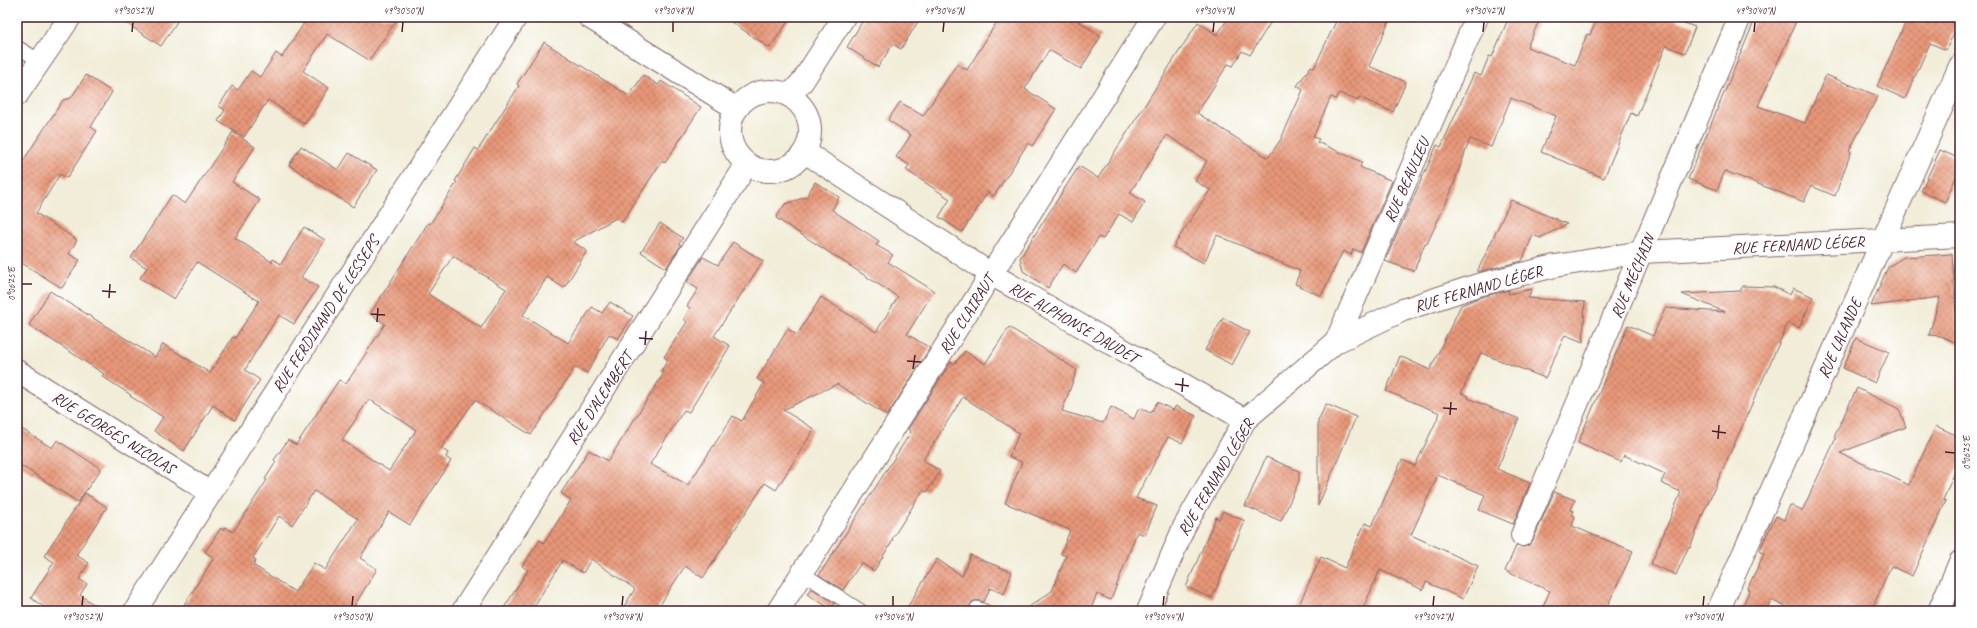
<svg xmlns="http://www.w3.org/2000/svg" width="1977" height="628" viewBox="0 0 1977 628" font-family="Caveat,sans-serif">
	<defs>
		<pattern id="building-cross-hatch" width="8" height="8" patternUnits="userSpaceOnUse"><rect width="8" height="8" fill="#e89778"/><path d="M0 0l8 8M0 8l8-8" fill="none" stroke="#be7b63"/></pattern>
	</defs>
	<rect width="100%" height="100%" fill="#fff"/>
	<filter id="ink" filterUnits="userSpaceOnUse"><feTurbulence type="fractalNoise" baseFrequency=".025" numOctaves="2"/><feDisplacementMap in="SourceGraphic" scale="8" xChannelSelector="R" yChannelSelector="G"/><feConvolveMatrix kernelMatrix="1 2 1 2 8 2 1 2 1" color-interpolation-filters="sRGB"/></filter>
	<filter id="wash" filterUnits="userSpaceOnUse"><feTurbulence type="fractalNoise" baseFrequency=".012" numOctaves="4" result="noise"/><feDisplacementMap in="SourceGraphic" scale="16" xChannelSelector="R" yChannelSelector="G"/><feGaussianBlur stdDeviation="0.9" result="paint"/><feColorMatrix in="noise" values="0 0 0 0 0 0 0 0 0 0 0 0 0 0 0 0 0 1.4 0 .05"/><feComposite in="paint" operator="in"/></filter>
	<g filter="url(#wash)">
		<rect width="100%" height="100%" fill="#f1edd8"/>
		<g id="blocks">
			<path fill="url(#building-cross-hatch)" fill-rule="evenodd" d="M117 17H180L161 46Z
				M301 17H399L369 60 327 34 303 71 329 88 305 124 268 100 244 137 218 121 225 110 219 106 232 86 238 90 251 71 260 77 276 53 282 57 306 20Z
				M724 17H791L770 48Z
				M865 17H921L901 49 893 44 878 67 847 47Z
				M1000 17H1072L1101 36 1081 69 1049 50 1025 89 1056 109 1032 146 1028 143 994 196 988 192 962 232 939 217 950 199 906 170 909 165 896 157 911 135 888 120 900 102 923 116 957 64 967 70Z
				M1229 17H1274L1250 55 1242 51 1233 66 1228 64 1197 113 1268 158 1281 139 1303 90 1297 86 1311 66 1314 68 1338 17H1391L1369 66 1406 82 1393 112 1359 97 1358 101 1339 93 1336 99 1331 97 1313 137 1319 139 1317 142 1362 162 1360 167 1392 181 1361 252 1353 249 1351 255 1343 251 1321 296 1295 284 1300 271 1217 235 1204 263 1173 247 1210 190 1195 181 1207 161 1167 135 1130 193 1145 202 1133 222 1119 214 1103 239 1099 237 1076 273 1063 264 1048 288 1023 271 1020 258 1079 166 1098 178 1198 22 1217 35Z
				M1509 17H1541L1527 47 1575 65 1587 34 1590 35 1598 17H1668L1695 27 1685 53 1666 46 1637 116 1631 113 1604 178 1541 152 1556 116 1511 98 1491 147 1470 139 1450 194 1427 244 1425 243 1414 271 1385 261 1437 145 1441 147 1474 73 1481 76 1489 56 1492 57Z
				M1756 17H1798L1758 106 1805 123 1826 75 1878 96 1849 151 1851 152 1835 196 1811 186 1804 202 1725 171 1717 190 1688 179Z
				M1908 17H1960V20L1946 50 1930 43 1905 99 1877 86Z
				M544 42 629 96 643 75 658 85 661 81 701 107 665 163 662 161 622 222 616 218 573 242 587 251 564 288 547 277 523 315 568 343 592 307 602 313 610 302 633 316 625 328 618 339 609 334 587 373 575 367 531 435 475 400 441 448 448 453 446 457 451 461 410 525 389 512 360 558 377 569 351 611H180L214 558 205 552 221 528 223 530 225 527 233 532 267 480 265 479 276 462 274 460 288 440 296 445 339 380 346 384 385 324 370 314 428 223 430 224 457 182 455 181 475 148 478 150 519 86 517 84ZM453 256 506 289 481 328 428 294ZM369 399 416 430 389 471 342 440ZM314 491 358 519 325 570 314 563 295 592 253 565 256 560 253 558 279 516 292 525Z
				M86 75 112 92 91 127 97 131 67 178 60 174 36 213 77 240 69 254 80 260 62 288 17 260V170L63 100 71 98Z
				M233 132 255 147 232 182 260 200 235 238 272 262 273 259 281 264 304 227 325 240 301 277 318 287 294 324 279 315 256 351 245 370 260 380 235 420 213 405 184 451 154 431 163 417 130 396 131 395 102 376 104 374 29 325 50 291 155 357 163 344 210 373 233 337 235 338 259 301 197 262 174 299 140 278 147 268 131 258 172 195 185 204Z
				M301 146 338 170 349 153 377 170 353 207 289 165Z
				M1940 150 1960 159V168L1945 202 1921 191Z
				M815 182 839 197 832 210 879 241 876 245 893 255 888 262 934 291 907 334 930 348 887 416 837 384 783 410 814 429 776 490 765 483 703 578 685 566 656 611H621L635 589 591 559 583 573 563 560 531 611H502L528 570 522 566 540 540 544 543 571 500 561 493 589 450 608 461 664 373 661 371 668 360 664 357 687 322 684 319 690 308 687 306 698 289 687 282 703 257 718 265 733 242 763 261 714 336 730 346 689 412 684 410 650 464 688 485 733 416 742 421 764 383 757 379 788 329 797 335 821 297 876 332 898 297 776 218 785 204 806 197Z
				M1511 200 1567 224 1540 238 1533 235 1522 261 1477 272Z
				M660 223 683 238 679 244 681 245 666 268 641 252Z
				M1952 254 1958 344 1941 336 1929 335 1940 297 1871 306 1888 267 1904 257Z
				M1743 286 1774 287 1790 295 1793 288 1813 297 1799 328 1788 323 1703 514 1690 548H1688L1676 575 1651 564 1681 492 1661 483 1665 474 1624 455 1621 462 1578 443 1628 325 1653 336 1665 308 1725 312 1682 294 1740 291Z
				M1532 289 1528 298 1585 302 1583 342 1565 335 1545 378 1481 353 1461 393 1469 396 1468 398 1519 419 1497 469 1530 483 1513 524 1479 510 1485 495 1438 475 1411 535 1478 566 1463 599 1426 582 1423 590 1380 570 1362 611H1296L1321 557 1345 568 1365 523 1372 526 1402 460 1415 466 1440 413 1386 391 1400 356 1430 370 1461 305 1481 297 1509 290 1508 294Z
				M1223 318 1250 332 1232 365 1205 350Z
				M1009 327 1077 370 1062 411 1103 423 1111 407 1134 419 1139 408 1151 413 1157 402 1173 410 1176 406 1196 416 1182 443 1168 437 1136 498 1157 506 1145 535 1137 532 1111 600 1097 594 1090 611H1023L1052 591 1066 556 1061 554 1070 530 1005 503 1022 462 1009 457 1019 433 963 397 923 460 940 471 927 492 923 490 892 539 893 540 874 571 861 563 843 590 819 575 911 432 908 429 951 362 954 364 965 351 985 364Z
				M1856 338 1889 352 1875 383 1843 368Z
				M1857 388 1899 409 1906 427 1840 453 1909 485 1936 426 1960 437V460L1943 500 1946 501 1912 576 1891 566 1871 611H1795L1771 600 1766 611H1740L1750 590 1747 589 1764 554 1759 551 1776 516 1784 520 1790 505 1802 511 1836 438 1834 437Z
				M1326 404 1356 417 1318 506V421Z
				M17 426 52 448 57 440 101 469 78 502 17 463Z
				M1266 457 1299 471V481L1281 521 1245 506Z
				M1554 492 1575 500 1571 510 1574 511 1572 515 1575 516 1572 526 1633 551 1605 611H1541L1550 591 1505 571 1516 546 1524 547 1529 545 1533 540Z
				M85 493 107 507 76 555 89 563 79 579 87 584 80 595 104 611H50L31 598 54 562 44 556Z
				M1223 511 1245 521 1212 598 1186 587 1216 517 1219 519Z
				M970 555 1012 572 1004 594 990 588 984 602 976 600 972 602 969 611H905L937 559 962 576Z
				M811 588 835 603 831 609 807 594Z"/>
		</g>
	</g>
	<g filter="url(#ink)">
		<use href="#blocks" fill-opacity="0" stroke="#846768" stroke-width="1"/>
		<g fill="none" stroke-linecap="round" stroke-linejoin="round">
			<g stroke="#846768" stroke-width="15">
				<path id="service" d="M17 47 40 61
					M802 573 861 611
					M977 608 985 611"/>
			</g>
			<g stroke="#846768" stroke-width="24">
				<path id="minor" d="M589 17 737 109
					M730 131a40 40 0 1 1 80 0a40 40 0 1 1-80 0Z
					M17 95 70 17
					M790 95 802 82 844 17
					M805 152 991 274 1245 420
					M1336 342 1477 17
					M17 371 211 493
					M1522 535 1740 17
					M135 611 516 17
					M463 611 747 164
					M778 611 1154 17
					M1148 611 1184 527 1245 420 1336 342 1403 310 1478 285 1555 266 1642 252 1960 236
					M1718 611 1960 66
					M1939 611 1960 562"/>
			</g>
			<use href="#service" stroke="#fff" stroke-width="13"/>
			<use href="#minor" stroke="#fff" stroke-width="22"/>
		</g>
	</g>
	<path fill="none" stroke="#4a1f2b" stroke-width="1.5" d="M132 32 133 22M402 32 403 22M673 32V22M943 32 944 22M1213 32 1214 22M1483 32 1484 22M1754 32 1755 22M22 284H32M102 291 116 292M109 298 110 284M371 314 385 315M377 322 378 308M639 338 653 339M645 345 646 331M907 361 921 362M913 369 915 355M1175 384 1189 386M1182 392 1183 378M1443 408 1457 409M1450 415 1451 402M1712 431 1726 433M1718 439 1719 425M1945 452 1955 453M82 606 83 596M352 606 353 596M622 606 623 596M893 606V596M1163 606 1164 596M1433 606 1434 596M1703 606 1704 596"/>
	<g text-anchor="middle" stroke-width="3" stroke-linejoin="round" paint-order="stroke">
		<g font-size="16" fill="#4a1f2b" stroke="#fff">
			<text transform="translate(1406 180) rotate(-66)" y="6">RUE BEAULIEU</text>
			<text transform="translate(1798 244) rotate(-3)" y="6">RUE FERNAND LÉGER</text>
			<text transform="translate(1632 276) rotate(-67)" y="6">RUE MÉCHAIN</text>
			<text transform="translate(1478 288) rotate(-16)" y="6">RUE FERNAND LÉGER</text>
			<text transform="translate(325 314) rotate(-57)" y="6">RUE FERDINAND DE LESSEPS</text>
			<text transform="translate(966 314) rotate(-58)" y="6">RUE CLAIRAUT</text>
			<text transform="translate(1074 322) rotate(30)" y="6">RUE ALPHONSE DAUDET</text>
			<text transform="translate(1839 338) rotate(-66)" y="6">RUE LALANDE</text>
			<text transform="translate(599 398) rotate(-57)" y="6">RUE D'ALEMBERT</text>
			<text transform="translate(114 432) rotate(32)" y="6">RUE GEORGES NICOLAS</text>
			<text transform="translate(1215 477) rotate(-59)" y="6">RUE FERNAND LÉGER</text>
		</g>
	</g>
	<rect width="1977" height="628" fill="none" stroke="#fff" stroke-width="44"/>
	<rect x="22" y="22" width="1933" height="584" fill="none" stroke="#4a1f2b" stroke-width="1.5"/>
	<g font-size="10" text-anchor="middle" fill="#4a1f2b">
		<text x="133" y="14">49°30'52"N</text>
		<text x="403" y="14">49°30'50"N</text>
		<text x="673" y="14">49°30'48"N</text>
		<text x="944" y="14">49°30'46"N</text>
		<text x="1214" y="14">49°30'44"N</text>
		<text x="1484" y="14">49°30'42"N</text>
		<text x="1755" y="14">49°30'40"N</text>
		<text transform="translate(11 284) rotate(-90)" y="4">0°06'25"E</text>
		<text transform="translate(1966 453) rotate(-90)" y="4">0°06'25"E</text>
		<text x="82" y="620">49°30'52"N</text>
		<text x="352" y="620">49°30'50"N</text>
		<text x="622" y="620">49°30'48"N</text>
		<text x="893" y="620">49°30'46"N</text>
		<text x="1163" y="620">49°30'44"N</text>
		<text x="1433" y="620">49°30'42"N</text>
		<text x="1703" y="620">49°30'40"N</text>
	</g>
</svg>
